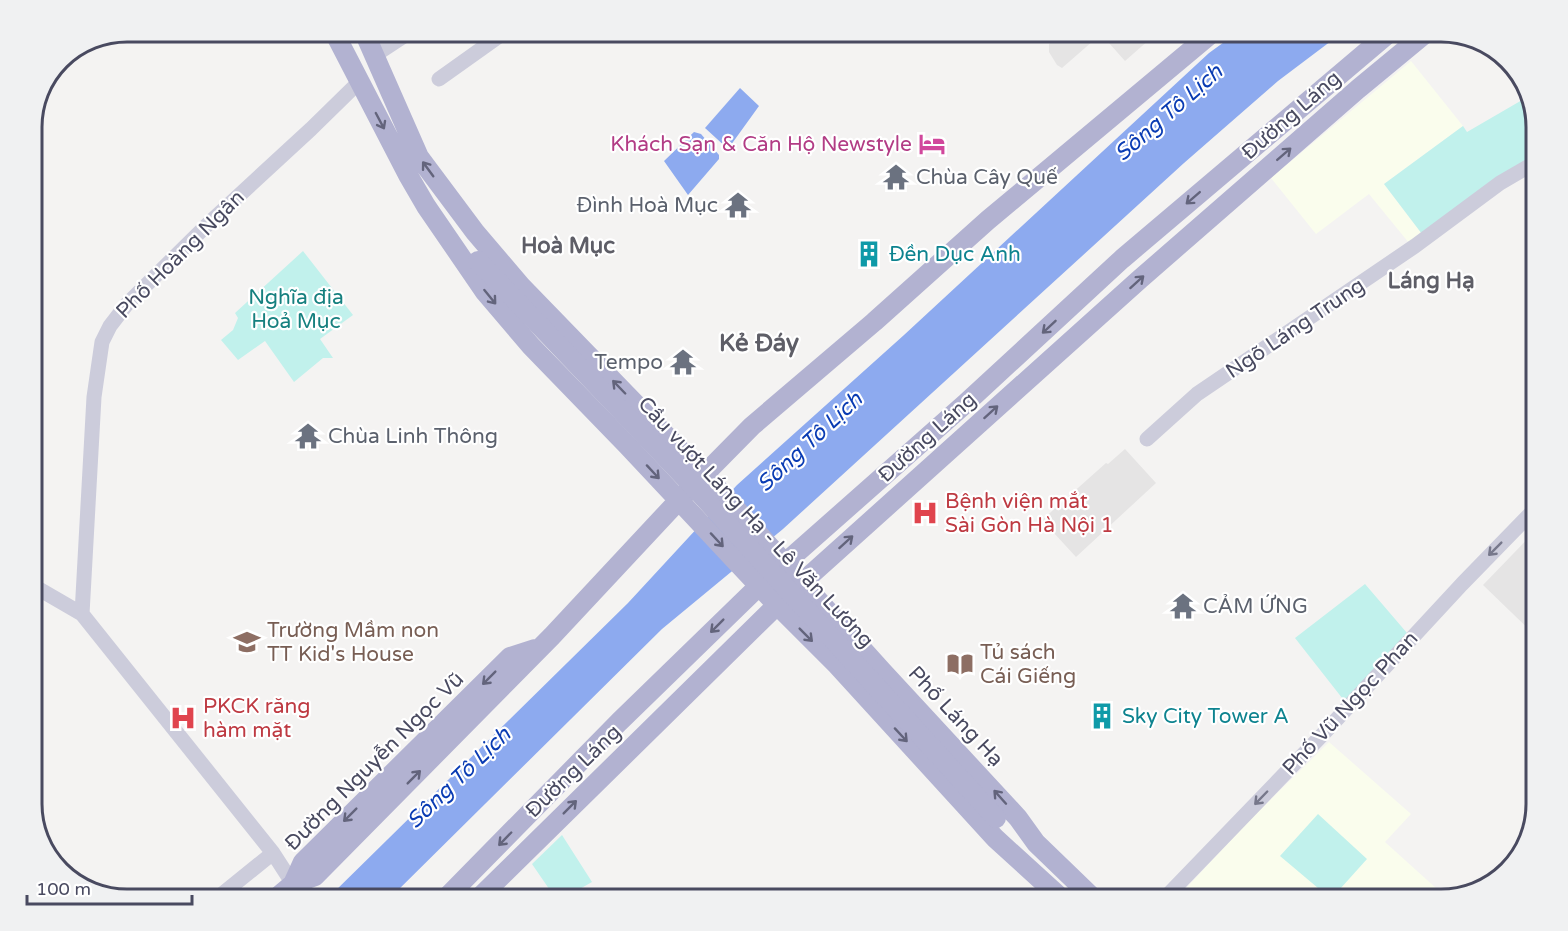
<svg xmlns="http://www.w3.org/2000/svg" width="1568" height="931" viewBox="0 0 1568 931" font-family="'Varela Round',sans-serif">
	<rect width="100%" height="100%" fill="#f4f3f2"/>
	<path fill="#fafded" d="M1411 61 1463 126 1384 184 1422 234 1409 243 1369 194 1316 234 1271 178Z
		M1329 742 1411 814 1385 842 1447 898 1176 899 1246 824Z"/>
	<path fill="#e5e4e4" d="M1063 32H1158L1125 61 1101 34 1062 68 1057 65 1049 52V44Z
		M1125 449 1156 483 1076 557 1042 520 1106 463 1108 464Z
		M1536 530V636L1483 585Z"/>
	<path fill="#c1f1ec" d="M1529 96 1536 121V156L1422 234 1384 184 1463 126 1467 132Z
		M303 251 353 315 320 339 333 358H323L294 382 265 341 238 360 221 340 233 330 238 318 235 313Z
		M1365 584 1407 633 1346 703 1295 638Z
		M1318 814 1367 859 1331 899 1280 856Z
		M562 835 592 882 562 899H556L532 864Z"/>
	<path fill="#8daaef" d="M1238 32H1343L1278 81 1184 163 783 529 662 629 389 899H327L628 603 737 485 904 335 1209 53Z
		M740 88 759 106 728 149 705 128Z
		M694 132 701 134 719 155V159L688 195 664 161Z"/>
	<g fill="none" stroke-linecap="round" stroke-linejoin="round">
		<path stroke="#ccccdb" stroke-width="15" d="M375 55 410 32
			M439 79 505 32
			M1147 439 1197 394 1415 246 1500 183 1536 162
			M32 585 82 614 273 853 293 884 299 899
			M82 614 94 397 102 342 110 326 127 304 208 224 311 129 359 82
			M216 899 273 853
			M1164 899 1324 733 1462 584 1536 508"/>
		<path stroke="#b2b2d1" stroke-width="20" d="M334 32 408 175 426 206 485 292 531 346 627 445 777 605 837 665 995 838 1062 899
			M364 32 419 157 475 232 521 286 717 488 882 671 1018 818 1036 843 1094 899
			M293 884 315 876 552 636 679 500 752 426 874 322 988 220 1213 32
			M275 899 293 884 303 862 510 657 535 649
			M445 899 619 722 759 586 966 403 1122 259 1390 32
			M478 899 777 605 1140 279 1358 89 1427 32"/>
		<path stroke="#b2b2d1" stroke-width="20" d="M478 261 697 490 996 818"/>
	</g>
	<defs><path id="oneway-shaft" d="M-6 0H5M1.5-3L5.5 0L1.5 3" fill="none" stroke-width="1.6" stroke-linecap="round" stroke-linejoin="round" transform="scale(1.5)"/></defs>
	<g stroke="#63647c">
		<use href="#oneway-shaft" transform="translate(380 121) rotate(62)"/>
		<use href="#oneway-shaft" transform="translate(1284 154) rotate(-41)"/>
		<use href="#oneway-shaft" transform="translate(428 169) rotate(-126)"/>
		<use href="#oneway-shaft" transform="translate(1193 198) rotate(139)"/>
		<use href="#oneway-shaft" transform="translate(1137 282) rotate(-42)"/>
		<use href="#oneway-shaft" transform="translate(490 297) rotate(51)"/>
		<use href="#oneway-shaft" transform="translate(1049 327) rotate(137)"/>
		<use href="#oneway-shaft" transform="translate(619 387) rotate(-134)"/>
		<use href="#oneway-shaft" transform="translate(991 412) rotate(-42)"/>
		<use href="#oneway-shaft" transform="translate(653 472) rotate(47)"/>
		<use href="#oneway-shaft" transform="translate(717 540) rotate(47)"/>
		<use href="#oneway-shaft" transform="translate(846 542) rotate(-42)"/>
		<use href="#oneway-shaft" transform="translate(717 626) rotate(135)"/>
		<use href="#oneway-shaft" transform="translate(806 635) rotate(45)"/>
		<use href="#oneway-shaft" transform="translate(489 678) rotate(135)"/>
		<use href="#oneway-shaft" transform="translate(901 735) rotate(47)"/>
		<use href="#oneway-shaft" transform="translate(414 777) rotate(-45)"/>
		<use href="#oneway-shaft" transform="translate(1000 797) rotate(-132)"/>
		<use href="#oneway-shaft" transform="translate(570 807) rotate(-45)"/>
		<use href="#oneway-shaft" transform="translate(350 815) rotate(135)"/>
		<use href="#oneway-shaft" transform="translate(505 839) rotate(134)"/>
	</g>
	<g stroke="#77788b">
		<use href="#oneway-shaft" transform="translate(1495 549) rotate(135)"/>
		<use href="#oneway-shaft" transform="translate(1261 798) rotate(134)"/>
	</g>
	<defs>
		<g id="hotel-bare" transform="scale(2.07)"><path d="M-6-4.5h1.5V1H6V5H4.5V3h-9V5H-6ZM-4 0a1.8 1.8 0 1 1 3.6 0ZM.5 0V-2.5h3Q6-2.5 6 0Z" fill="#d1479c" stroke="#fff" stroke-width="2.5" paint-order="stroke"/></g>
		<g id="temple-bare" transform="scale(2.07)"><path d="M0-6L5-2H3V0L6.5 2.5H4V6H1.5V3h-3V6H-4V2.5H-6.5L-3 0V-2H-5Z" fill="#6b7280" stroke="#fff" stroke-width="2.5" paint-order="stroke"/></g>
		<g id="building-bare" transform="scale(2.07)"><path d="M-4-6H4V6H1V3H-1V6H-4ZM-2.5-4.3h1.7v1.8h-1.7ZM.8-4.3h1.7v1.8H.8ZM-2.5-1h1.7V.8h-1.7ZM.8-1h1.7V.8H.8Z" fill="#0f9aa8" stroke="#fff" stroke-width="2.5" paint-order="stroke"/></g>
		<g id="hospital-bare" transform="scale(2.07)"><path d="M-5-5h3v3.5h4V-5h3V5h-3V1.5h-4V5h-3Z" fill="#e0444e" stroke="#fff" stroke-width="2.5" paint-order="stroke"/></g>
		<g id="school-bare" transform="scale(2.07)"><path d="M0-5L7-2L0 1L-7-2ZM-4 1L0 2.5L4 1V4Q0 6-4 4Z" fill="#8d6e63" stroke="#fff" stroke-width="2.5" paint-order="stroke"/></g>
		<g id="library-bare" transform="scale(2.07)"><path d="M-6-4Q-3-5.5-.7-3.5V5Q-3 3-6 4ZM6-4Q3-5.5 .7-3.5V5Q3 3 6 4Z" fill="#8d6e63" stroke="#fff" stroke-width="2.5" paint-order="stroke"/></g>
	</defs>
	<g fill-rule="evenodd">
		<use href="#hotel-bare" x="932" y="144"/>
		<use href="#temple-bare" x="896" y="177"/>
		<use href="#temple-bare" x="738" y="205"/>
		<use href="#building-bare" x="869" y="254"/>
		<use href="#temple-bare" x="683" y="362"/>
		<use href="#temple-bare" x="308" y="436"/>
		<use href="#hospital-bare" x="925" y="513"/>
		<use href="#temple-bare" x="1183" y="606"/>
		<use href="#school-bare" x="247" y="642"/>
		<use href="#library-bare" x="960" y="664"/>
		<use href="#building-bare" x="1102" y="716"/>
		<use href="#hospital-bare" x="183" y="718"/>
	</g>
	<g text-anchor="middle" stroke-width="4.5" stroke-linejoin="round" paint-order="stroke">
		<g font-size="21" fill="#494a60" stroke="#fff">
			<text transform="translate(1291 115) rotate(-41)" y="7">Đường Láng</text>
			<text transform="translate(180 254) rotate(-45)" y="7">Phố Hoàng Ngân</text>
			<text transform="translate(1295 328) rotate(-34)" y="7">Ngõ Láng Trung</text>
			<text transform="translate(927 437) rotate(-42)" y="7">Đường Láng</text>
			<text transform="translate(756 522) rotate(47)" y="7">Cầu vượt Láng Hạ - Lê Văn Lương</text>
			<text transform="translate(1350 703) rotate(-47)" y="7">Phố Vũ Ngọc Phan</text>
			<text transform="translate(956 716) rotate(47)" y="7">Phố Láng Hạ</text>
			<text transform="translate(374 761) rotate(-45)" y="7">Đường Nguyễn Ngọc Vũ</text>
			<text transform="translate(573 771) rotate(-44)" y="7">Đường Láng</text>
		</g>
		<g font-size="21" fill="#b23c85" stroke="#fff" text-anchor="end">
			<text x="912" y="151">Khách Sạn &amp; Căn Hộ Newstyle</text>
		</g>
		<g font-size="21" fill="#5b616d" stroke="#fff" text-anchor="start">
			<text x="916" y="184">Chùa Cây Quế</text>
			<text x="718" y="212" text-anchor="end">Đình Hoà Mục</text>
			<text x="663" y="369" text-anchor="end">Tempo</text>
			<text x="328" y="443">Chùa Linh Thông</text>
			<text x="1203" y="613">CẢM ỨNG</text>
		</g>
		<g font-size="21" fill="#0d838f" stroke="#fff" text-anchor="start">
			<text x="889" y="261">Đền Dục Anh</text>
			<text x="1122" y="723">Sky City Tower A</text>
		</g>
		<g font-size="21" fill="#16807f" stroke="#fff">
			<text x="296" y="304">Nghĩa địa<tspan x="296" dy="24">Hoả Mục</tspan></text>
		</g>
		<g font-size="21" fill="#be3a42" stroke="#fff" text-anchor="start">
			<text x="945" y="508">Bệnh viện mắt<tspan x="945" dy="24">Sài Gòn Hà Nội 1</tspan></text>
			<text x="203" y="713">PKCK răng<tspan x="203" dy="24">hàm mặt</tspan></text>
		</g>
		<g font-size="21" fill="#785e54" stroke="#fff" text-anchor="start">
			<text x="267" y="637">Trường Mầm non<tspan x="267" dy="24">TT Kid's House</tspan></text>
			<text x="980" y="659">Tủ sách<tspan x="980" dy="24">Cái Giếng</tspan></text>
		</g>
		<g font-size="22" font-style="italic" fill="#093bb3" stroke="#fff">
			<text transform="translate(1168 112) rotate(-41)" y="8">Sông Tô Lịch</text>
			<text transform="translate(809 441) rotate(-43)" y="8">Sông Tô Lịch</text>
			<text transform="translate(458 777) rotate(-44)" y="8">Sông Tô Lịch</text>
		</g>
		<g font-size="22" font-weight="bold" fill="#5e5e67" stroke="#fff">
			<text x="568" y="253">Hoà Mục</text>
			<text x="1431" y="288">Láng Hạ</text>
		</g>
		<g font-size="24" font-weight="bold" fill="#5e5e67" stroke="#fff">
			<text x="759" y="351">Kẻ Đáy</text>
		</g>
	</g>
	<path d="M0 0H1568V931H0ZM127 42H1441A85 85 0 0 1 1526 127V804A85 85 0 0 1 1441 889H127A85 85 0 0 1 42 804V127A85 85 0 0 1 127 42Z" fill="#f0f1f2" fill-rule="evenodd"/>
	<path fill="none" stroke="#494a60" stroke-width="3" d="M127 42H1441A85 85 0 0 1 1526 127V804A85 85 0 0 1 1441 889H127A85 85 0 0 1 42 804V127A85 85 0 0 1 127 42Z"/>
	<path d="M27 895v9h165v-9" fill="none" stroke="#494a60" stroke-width="3"/>
	<text x="36" y="895" font-size="18" fill="#494a60" stroke="#ffffff" stroke-width="4.5" paint-order="stroke">100 m</text>
</svg>
